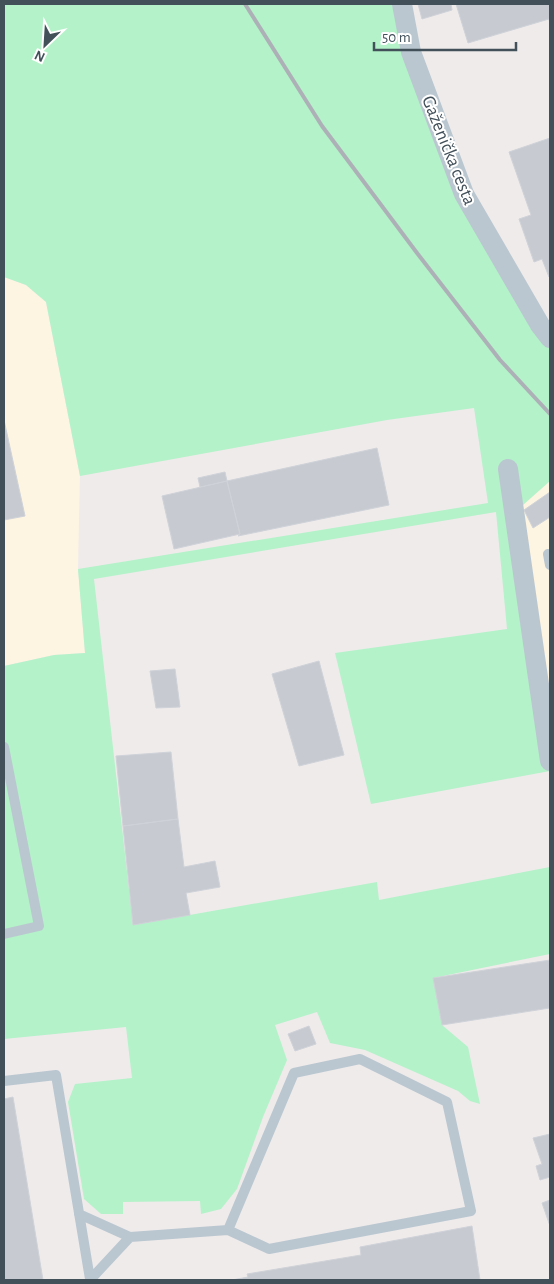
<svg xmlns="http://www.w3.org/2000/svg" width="554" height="1284" viewBox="0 0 554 1284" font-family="'Alegreya Sans',sans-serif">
	<rect width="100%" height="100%" fill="#efebeb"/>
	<path fill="#fdf4e1" d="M4 277 26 285 46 302 80 476 78 569 85 653 54 655 4 666Z
		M550 481V761L514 512Z"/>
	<path fill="#b4f2c9" d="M4 4H402L464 194 550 338V481L514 513 550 761V771L371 804 335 653 507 629 496 512 94 579 133 925 377 882 379 900 550 867V954L433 978 442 1025 468 1047 480 1104 470 1101 458 1091 365 1050 330 1043 317 1012 275 1025 287 1060 263 1117 237 1189 221 1209 201 1214 200 1201 123 1202V1214H101L84 1199 68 1102 75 1084 132 1078 126 1027 4 1039V666L54 655 85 653 78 569 488 503 474 408 387 420 80 476 46 302 26 285 4 277Z"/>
	<path fill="#c7cbd1" stroke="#cfd2d8" d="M418 4H451L452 10 422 19Z
		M456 4H550V24L549 19 468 43Z
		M550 138V277H549L542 259 534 262 519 219 531 215 509 152Z
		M4 420 25 516 4 520Z
		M377 448 389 505 238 536 240 534 227 481Z
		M225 472 227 481 200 487 198 478Z
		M227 481 240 534 174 549 162 496Z
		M550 492V517L533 528 524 510Z
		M319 661 344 755 299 766 272 674Z
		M175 669 180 707 156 708 150 671Z
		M171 752 178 819 123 826 116 756Z
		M178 819 184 867 215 861 220 887 186 893 190 915 133 925 123 826Z
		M550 960V1008L442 1025 433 978Z
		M309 1026 316 1044 295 1051 288 1034Z
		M13 1097 43 1280H4V1099Z
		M550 1134V1177L540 1180 536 1166 542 1164 533 1138Z
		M550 1200V1226L542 1203Z
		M472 1226 480 1280H232L248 1277 247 1274 361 1255 360 1247Z"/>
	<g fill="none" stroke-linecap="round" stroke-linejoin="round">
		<path stroke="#bac7d0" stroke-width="10" d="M548 554 550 565
			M4 747 39 926 4 934
			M4 1081 56 1075 90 1279
			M79 1214 130 1237
			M90 1280 130 1237 228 1230 269 1249 471 1211 447 1102 360 1059 294 1073 228 1230"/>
		<path stroke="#bac7d0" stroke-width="20" d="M402 4 411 52 464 194 540 325 550 338
			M508 469 550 761"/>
		<path stroke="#adb1b7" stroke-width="4" d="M245 4 322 126 417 253 500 360 550 414"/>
	</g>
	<g text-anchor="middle" stroke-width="4" stroke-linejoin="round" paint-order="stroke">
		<g font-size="19" fill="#42505a" stroke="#fff">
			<text transform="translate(450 150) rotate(68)" y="7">Gaženička cesta</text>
		</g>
	</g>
	<rect width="554" height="1284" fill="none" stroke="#42505a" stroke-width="10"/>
	<g transform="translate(45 45) rotate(205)" stroke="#ffffff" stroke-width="4" paint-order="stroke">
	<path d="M0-4L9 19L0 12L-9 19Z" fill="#42505a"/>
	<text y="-8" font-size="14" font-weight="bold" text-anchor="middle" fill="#42505a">N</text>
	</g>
	<path d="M374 42v8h142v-8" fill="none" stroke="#42505a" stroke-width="2.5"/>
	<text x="382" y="42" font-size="15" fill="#42505a" stroke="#ffffff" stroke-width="4" paint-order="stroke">50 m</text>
</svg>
